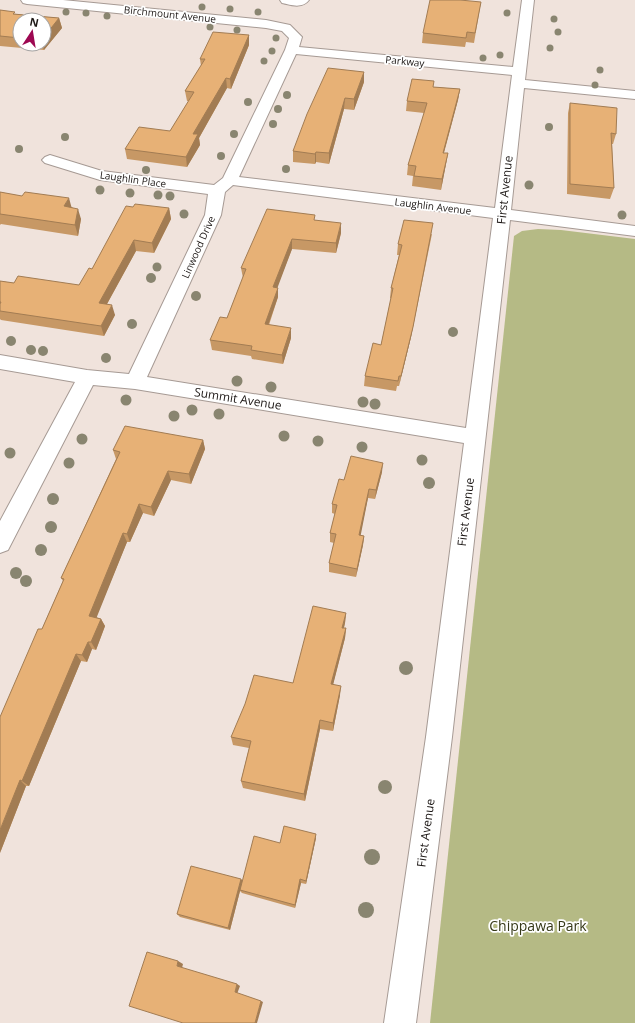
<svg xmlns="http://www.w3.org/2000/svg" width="635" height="1023" viewBox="0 0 635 1023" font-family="'Open Sans',sans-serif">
	<rect width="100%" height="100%" fill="#f0e3dc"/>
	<path fill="#b5ba85" d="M538 229 561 230 635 239V1023H430L514 236 522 231Z"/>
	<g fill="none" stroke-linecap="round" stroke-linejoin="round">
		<g stroke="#a69a94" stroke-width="2">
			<path id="minor" d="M21 0H63L266 20 290 25 302 37 299 47 513 67 522 0H534L525 80 635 91V99L524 88 511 210 635 226V236L510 220 452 737 416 1023H384L426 737 464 443 135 389 93 385 8 550 0 553V521L75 382 0 369V355L87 370 129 374 205 215 208 194 100 180 45 163 42 160 45 157 50 155 102 171 214 185 223 178 285 50 289 38 282 31 266 28 27 4 23 3ZM296 54 512 75 495 208 239 177ZM233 185 493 218 466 428 147 377 221 215 225 192Z
				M280 0H309C302 9 291 5 282 3Z"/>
		</g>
		<use href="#minor" fill="#fff" fill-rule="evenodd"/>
	</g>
	<g fill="#898570">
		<circle cx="202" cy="7" r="3.5"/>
		<circle cx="230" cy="9" r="3.5"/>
		<circle cx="66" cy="12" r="3.5"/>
		<circle cx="258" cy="12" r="3.5"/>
		<circle cx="86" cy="13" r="3.5"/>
		<circle cx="507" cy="13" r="3.5"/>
		<circle cx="107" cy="16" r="3.5"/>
		<circle cx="554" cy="19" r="3.5"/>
		<circle cx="210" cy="27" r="3.5"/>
		<circle cx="237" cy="30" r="3.5"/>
		<circle cx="558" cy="32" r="3.5"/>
		<circle cx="276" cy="38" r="3.5"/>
		<circle cx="550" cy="48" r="3.5"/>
		<circle cx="272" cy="51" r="3.5"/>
		<circle cx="500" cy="55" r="3.5"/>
		<circle cx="483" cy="58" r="3.5"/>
		<circle cx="264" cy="61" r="3.5"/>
		<circle cx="600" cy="70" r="3.5"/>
		<circle cx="595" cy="85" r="3.5"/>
		<circle cx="287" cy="95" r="4"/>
		<circle cx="248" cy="102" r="4"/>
		<circle cx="278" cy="109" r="4"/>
		<circle cx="273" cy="124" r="4"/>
		<circle cx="549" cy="127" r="4"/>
		<circle cx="234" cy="134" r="4"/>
		<circle cx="65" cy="137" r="4"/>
		<circle cx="19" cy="149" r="4"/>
		<circle cx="221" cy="156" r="4"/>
		<circle cx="286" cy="169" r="4"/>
		<circle cx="146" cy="170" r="4"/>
		<circle cx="529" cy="185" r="4.5"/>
		<circle cx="100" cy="190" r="4.5"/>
		<circle cx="130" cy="193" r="4.5"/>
		<circle cx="158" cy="195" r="4.5"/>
		<circle cx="170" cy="196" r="4.5"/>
		<circle cx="184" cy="214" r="4.5"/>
		<circle cx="622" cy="215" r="4.5"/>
		<circle cx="157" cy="267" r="4.5"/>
		<circle cx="151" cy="278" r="5"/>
		<circle cx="196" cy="296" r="5"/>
		<circle cx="132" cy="324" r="5"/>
		<circle cx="453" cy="332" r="5"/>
		<circle cx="11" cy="341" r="5"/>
		<circle cx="31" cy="350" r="5"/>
		<circle cx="43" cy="351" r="5"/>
		<circle cx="106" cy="358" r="5"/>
		<circle cx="237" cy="381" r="5.5"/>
		<circle cx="271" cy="387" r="5.5"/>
		<circle cx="126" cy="400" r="5.5"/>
		<circle cx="363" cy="402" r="5.5"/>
		<circle cx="375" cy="404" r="5.5"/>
		<circle cx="192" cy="410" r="5.5"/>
		<circle cx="219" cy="414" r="5.5"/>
		<circle cx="174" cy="416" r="5.5"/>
		<circle cx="284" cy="436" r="5.5"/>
		<circle cx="82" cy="439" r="5.5"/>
		<circle cx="318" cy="441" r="5.5"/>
		<circle cx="362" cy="447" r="5.5"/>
		<circle cx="10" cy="453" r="5.5"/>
		<circle cx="422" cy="460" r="5.5"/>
		<circle cx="69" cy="463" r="5.5"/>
		<circle cx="429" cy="483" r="6"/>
		<circle cx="53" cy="499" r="6"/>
		<circle cx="51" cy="527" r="6"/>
		<circle cx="41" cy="550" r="6"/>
		<circle cx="16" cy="573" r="6"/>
		<circle cx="26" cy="581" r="6"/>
		<circle cx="406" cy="668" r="7"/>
		<circle cx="385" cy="787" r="7"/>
		<circle cx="372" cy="857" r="8"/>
		<circle cx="366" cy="910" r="8"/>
	</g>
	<path fill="#c79865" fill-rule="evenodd" d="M481 2 474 43 466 42 465 47 422 43 423 33Z
		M0 10 16 14 59 18 62 28 44 50 0 46ZM20 20H44V44H20Z
		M249 35V45L231 89 227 88 199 138 200 145 187 167 127 159 125 149 170 131 189 101H187L185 91 201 66 200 59Z
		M364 72V82L354 110 344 109 329 164 316 162 315 164 293 162V151Z
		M433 87 460 89 458 100 444 153H448L441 190 412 186 413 176 407 175 408 165 424 113 406 111 407 101Z
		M570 103 616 134 613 144H612L614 188 610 199 567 194 568 113Z
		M0 192 72 207 81 219 78 236 1 224 0 225Z
		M133 207 169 208 171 219 154 253 136 251 107 304 115 315 104 336 1 320 0 319V281L14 283 79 285 92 269Z
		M315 220 341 233 336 253 292 249 277 287 278 297 269 325 291 338 283 364 252 359 251 356 212 350 210 340 227 318 243 278 241 268Z
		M432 234 411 337 399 386H397L396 391 364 386 365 376 381 345 391 298H390L391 288 399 255H397L398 244Z
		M203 440 205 449 191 484 171 480 154 516 143 513 130 542H127L96 617 101 619 105 626 96 650 92 649 87 662 81 661 29 786H26L0 853 42 629 63 581 61 578 116 459 113 450Z
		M382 472 375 499 368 498 360 535 364 536 363 545 356 577 329 572V563L334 543 330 542V533L335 514 332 513V504L344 480Z
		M346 613 345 623 344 628H346L345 638 333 684 340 695 333 731 320 729 305 801 243 788 241 781 249 748 233 745 231 737 293 683Z
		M316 838 306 884 301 883 295 908 242 893 240 891 230 930 180 917 177 914 241 879 242 881 280 843Z"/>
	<path fill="#a27c53" d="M59 18 62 28 44 50 42 44H44V37Z
		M249 35V45L231 89 230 79Z
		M364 72V82L354 110V99Z
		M226 78 227 88 199 138 200 145 187 167 186 157 193 134Z
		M460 89 458 100 441 163 443 153Z
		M345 98 344 109 329 164V153Z
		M316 152V162L315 164V154Z
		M448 153 446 164 441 190 442 179Z
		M69 198 72 209 64 206Z
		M169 208 171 219 154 253 152 243Z
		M78 209 81 219 78 236 75 225Z
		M341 223V233L336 253V243Z
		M433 223 411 337 399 386 401 376Z
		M292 239V249L274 297 273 287Z
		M134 240 136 251 102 313 99 303Z
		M278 288V297L265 334V324Z
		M112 305 115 315 104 336 101 326Z
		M291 328V338L283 364 282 355Z
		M203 440 205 449 191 484 189 474Z
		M383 463 382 472 375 499 376 490Z
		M168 471 171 480 154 516 151 507Z
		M369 489 368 498 359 544V535Z
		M139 504 143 513 130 542 127 534Z
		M123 533 127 542 94 624 89 616Z
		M364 536 363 545 356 577 357 569Z
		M346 613 345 623 341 638 342 628Z
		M101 619 105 626 96 650 91 642Z
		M346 628 345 638 331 693V684Z
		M88 642 92 649 87 662 82 655Z
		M76 654 81 661 29 786 22 781Z
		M341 686 340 695 333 731V723Z
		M320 720V729L305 801 304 794Z
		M20 780 26 786 0 853V830Z
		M316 834V838L306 884V881Z
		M241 879 243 882 240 890V891L230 930 228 928Z
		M300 879 301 883 295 908V905Z
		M178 961 183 964 182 968 177 966Z
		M237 984 240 986 237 994 235 992Z
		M261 1001 263 1002 257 1023H255Z"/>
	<path fill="#e7b176" stroke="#a27c53" d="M430 0H460L481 2 475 33 467 32 466 38 423 33Z
		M0 10 15 12 13 14 59 18 44 37V20H20V38L0 36Z
		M213 32 249 35 230 79 226 78 193 134H198L186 157 125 149 139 127 170 131 194 92 185 91 205 59H200Z
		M328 68 364 72 354 99 345 98 329 153 316 152 315 154 293 151 307 114Z
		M412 79 434 81 433 87 460 89 443 153H448L442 179 414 176 416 166 408 165 427 103 407 101Z
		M570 103 617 108 616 134 611 133 614 188 570 184Z
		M0 192 22 196 25 192 69 198 64 206 78 209 75 225 0 214Z
		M135 204 169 208 152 243 134 240 99 303 112 305 101 326 0 311V304L1 302H0V281L14 283 18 276 79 285 89 268 92 269 126 206 133 207Z
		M267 209 315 215 314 220 341 223 336 243 292 239 273 287 278 288 265 324 291 328 282 355 251 350 252 346 210 340 220 317 227 318 246 269 241 268Z
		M404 220 433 223 413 327 401 376H399L398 381 365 376 373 343 381 345 393 288H391L402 245 398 244Z
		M125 426 203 440 189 474 168 471 151 507 139 504 127 534 123 533 89 616 101 619 91 642H88L82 655 76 654 22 781 20 780 0 830V717L38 629H42L64 579 61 578 120 452 113 450Z
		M351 456 383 463 376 490 369 489 359 535 364 536 357 569 329 563 336 534 330 533 337 505 332 504 339 479 344 480Z
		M313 606 346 613 342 628H346L331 684 341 686 333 723 320 720 304 794 241 781 251 741 231 737 245 704 254 675 293 683Z
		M284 826 316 834 306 881 300 879 295 905 240 890 254 836 280 843Z
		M191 866 241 879 228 928 177 914Z
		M147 952 178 961 177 966 237 984 235 992 261 1001 255 1023H183L129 1006Z"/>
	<g text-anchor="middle" stroke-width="3.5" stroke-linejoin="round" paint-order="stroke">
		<g font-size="10" fill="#1d1816" stroke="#fff">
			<text transform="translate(170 14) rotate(6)" y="4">Birchmount Avenue</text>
			<text transform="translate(405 61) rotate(6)" y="4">Parkway</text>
			<text transform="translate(133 179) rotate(8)" y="4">Laughlin Place</text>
			<text transform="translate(433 206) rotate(7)" y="4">Laughlin Avenue</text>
			<text transform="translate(198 247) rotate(-66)" y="4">Linwood Drive</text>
		</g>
		<g font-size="12" fill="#1d1816" stroke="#fff">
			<text transform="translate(505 190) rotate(-84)" y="4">First Avenue</text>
			<text transform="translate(238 399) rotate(9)" y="4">Summit Avenue</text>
			<text transform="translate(466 512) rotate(-83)" y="4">First Avenue</text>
			<text transform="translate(426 833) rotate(-82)" y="4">First Avenue</text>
		</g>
		<g font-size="14" fill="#353817" stroke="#fff">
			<text x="538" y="931">Chippawa Park</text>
		</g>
	</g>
	<g transform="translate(32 32) rotate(12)"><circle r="19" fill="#ffffff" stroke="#a5a3a2"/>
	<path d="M0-3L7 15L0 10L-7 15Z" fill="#9d0852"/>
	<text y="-6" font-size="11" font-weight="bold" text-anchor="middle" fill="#1d1816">N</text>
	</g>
</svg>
